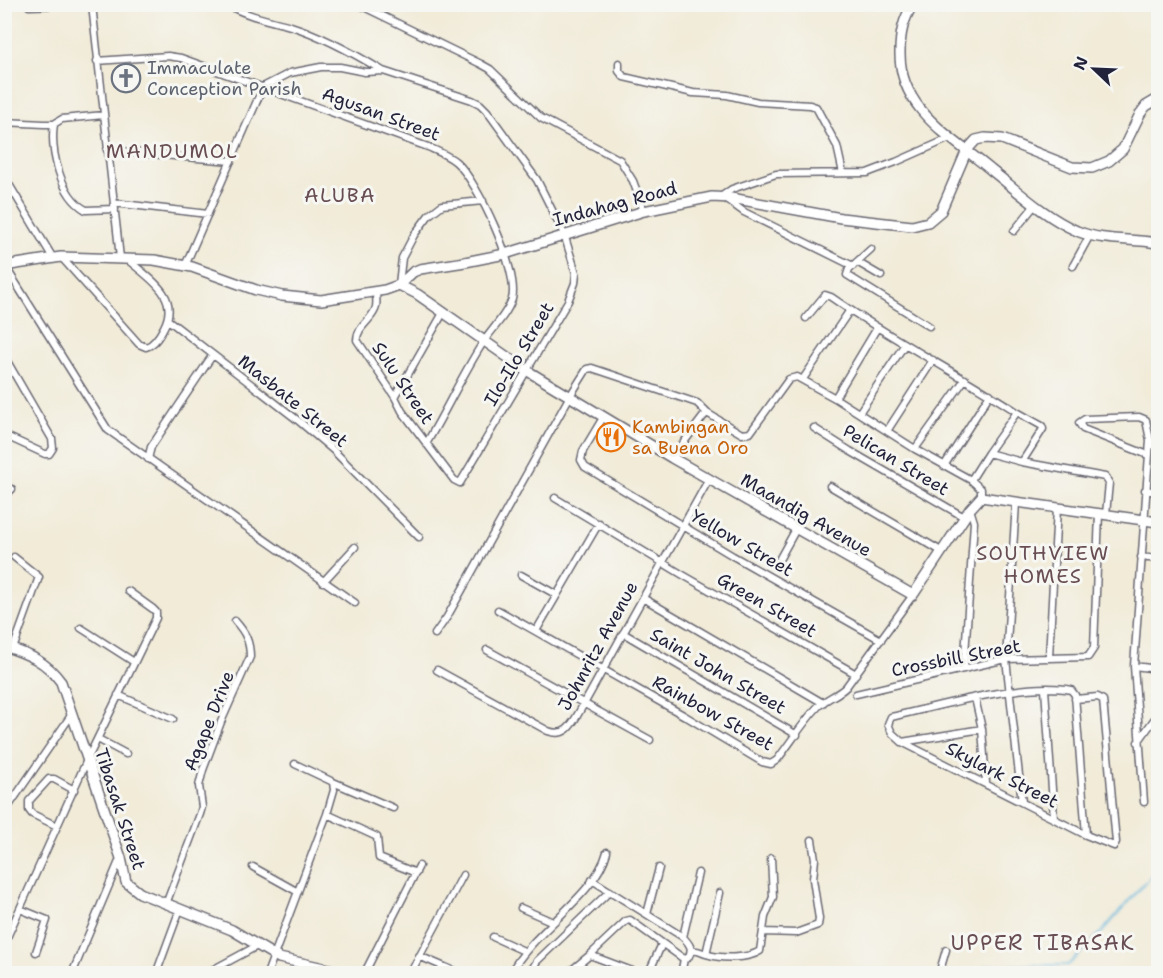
<svg xmlns="http://www.w3.org/2000/svg" width="1163" height="978" viewBox="0 0 1163 978" font-family="'Shantell Sans',sans-serif">
	<rect width="100%" height="100%" fill="#f6f6f2"/>
	<filter id="ink" filterUnits="userSpaceOnUse"><feTurbulence type="fractalNoise" baseFrequency=".0167" numOctaves="2"/><feDisplacementMap in="SourceGraphic" scale="12" xChannelSelector="R" yChannelSelector="G"/><feConvolveMatrix kernelMatrix="1 2 1 2 8 2 1 2 1" color-interpolation-filters="sRGB"/></filter>
	<filter id="wash" filterUnits="userSpaceOnUse"><feTurbulence type="fractalNoise" baseFrequency=".008" numOctaves="4" result="noise"/><feDisplacementMap in="SourceGraphic" scale="24" xChannelSelector="R" yChannelSelector="G"/><feGaussianBlur stdDeviation="1.35" result="paint"/><feColorMatrix in="noise" values="0 0 0 0 0 0 0 0 0 0 0 0 0 0 0 0 0 1.4 0 .05"/><feComposite in="paint" operator="in"/></filter>
	<g filter="url(#wash)">
		<rect width="100%" height="100%" fill="#f1ebd8"/>
		<g fill="none" stroke-linecap="round" stroke-linejoin="round">
			<path stroke="#5eb4db" stroke-width="2" d="M982 974 985 966 1068 965 1102 932 1144 884 1158 870"/>
		</g>
	</g>
	<g filter="url(#ink)">
		<g fill="none" stroke-linecap="round" stroke-linejoin="round">
			<g stroke="#6a6872" stroke-width="9">
				<path id="street" d="M226 4C247 16 268 20 291 26 323 36 355 54 383 71
					M358 4 481 64 490 69 541 118 620 160 633 181 644 211
					M92 5 120 258
					M29 6 94 4
					M97 61 168 56 181 58 428 147C437 151 448 155 456 162 477 180 520 272 512 299 507 314 494 327 484 341 463 373 446 411 426 444
					M619 63V71L624 77 693 93 727 95 758 102 810 105 816 107 837 146 843 173
					M4 122 44 124H54L62 119 104 115
					M54 124C50 150 60 196 86 210L115 209
					M107 150 231 161
					M4 176 53 258
					M114 203 208 214
					M1014 231 1035 205
					M871 249 849 269 847 275 929 326
					M62 258 139 344 146 347C155 344 160 335 164 327 181 295 148 278 127 259
					M857 262 881 276
					M5 266 108 430 355 603
					M185 266 263 87 290 73 321 67H340L365 72 383 71 472 100 480 104 487 111 537 180 564 234 576 273 575 283 568 301 460 483 454 480 402 411 395 397 357 340C357 326 373 320 376 307 377 302 376 296 376 292
					M853 266 744 212 722 196 732 189 776 174 867 173 896 162 950 138
					M1073 266 1090 235
					M399 284 402 258 414 235 429 215 442 205 483 201
					M806 318 825 295 831 297C891 339 956 372 1017 412L988 453 971 480
					M168 320 300 422 333 450 419 537
					M4 356 52 439 53 448 49 454H45L4 435
					M803 379 850 310
					M395 397 443 313
					M835 398 877 328
					M1017 412 1042 426 1043 429 1022 462
					M859 413 905 344
					M604 416 583 451 581 460 585 467 733 556 881 640
					M814 428 850 451 964 517
					M887 431 933 360
					M1150 440 1158 450
					M915 449 965 379
					M988 453 1022 462 1105 477 1109 483 1106 514
					M672 458 703 417 707 413 742 434 750 433 789 379 797 377 835 398 915 449 971 480 981 489V497
					M148 459 151 447 212 356
					M944 466 990 394
					M830 486 941 551
					M1145 490 1158 492
					M4 496 12 489
					M555 498 683 575 856 674
					M1016 503 1006 659 1022 802
					M1141 557 1158 559
					M780 558 796 529
					M521 575 557 595
					M323 582 355 547
					M643 598 823 703
					M498 610 685 716 762 762 771 764 777 760C789 745 809 713 822 703 830 697 839 694 846 687L913 595
					M81 628 134 662
					M536 631 599 523
					M623 633 797 735
					M435 634 447 617 570 396 587 369 592 368 697 403 707 413
					M13 649 39 577 14 557
					M487 650 650 740
					M1049 657 1057 508
					M1134 666 1158 669
					M964 669 974 522 970 509
					M437 670 548 731C569 739 574 719 584 704L709 479
					M1045 689 1054 818
					M856 694 1006 659 1088 657 1094 648 1099 513
					M118 695 173 719
					M975 698 982 729 986 783
					M1075 699 1098 697 1103 700 1116 842 1114 846 1086 835 902 742 892 733 888 724 891 717C940 706 1023 681 1071 690L1075 695 1086 835
					M98 739 126 754
					M902 742 982 729
					M1138 742 1158 714
					M333 782 393 808
					M1144 802 1134 666 1150 440 1146 420 1139 417 1085 419 1079 423 1083 429 1148 455
					M4 813 72 714
					M327 814 377 837 379 858 416 873
					M57 826 32 814 29 810V801L49 779H54L74 790
					M253 867 298 892
					M592 880 683 937
					M166 904 200 814 202 807 199 786 203 770 221 722 250 657C250 641 245 632 235 621
					M521 908 553 922
					M20 909 47 920 36 952
					M647 914 659 868
					M763 932 796 933 818 925 819 919 813 879 815 859 812 840
					M493 937 524 951
					M4 944 87 760 156 618V612L153 609 128 591
					M692 951C698 950 700 952 706 954 720 959 748 959 760 951L765 917 773 897 771 858
					M706 954 720 893
					M590 955 640 974
					M419 956 461 974
					M72 974 120 859
					M156 974 180 909
					M205 974 257 946
					M267 974 327 814 334 790 333 782 331 781 295 764
					M364 974 419 866
					M410 974 463 875
					M510 974C533 930 595 897 607 852
					M529 974 537 961 610 891
					M567 974 590 955 626 921 630 920 684 959
					M648 974 662 944
					M681 974 684 959 688 958C694 948 689 944 683 937L698 873
					M939 974 946 950"/>
			</g>
			<g stroke="#6a6872" stroke-width="12">
				<path id="secondary" d="M913 4C903 20 900 34 900 52 899 110 952 137 991 170 1018 191 1045 217 1077 231 1104 242 1131 238 1158 243
					M4 266 61 257 154 260 192 267 256 290 282 296 321 300 385 290 399 285 413 272 420 269 465 262 505 254 644 211 712 197 731 198 841 218 912 226 928 222 941 211 967 150 976 140 985 138 1002 139 1072 167 1092 168 1109 161 1123 149 1140 114 1146 106 1158 99
					M399 285 417 294 526 370 672 458 913 595 970 509 981 497 1158 522
					M4 646C28 654 46 661 61 682L121 858 126 882 140 893 232 930 279 958 351 974"/>
			</g>
			<use href="#street" stroke="#fff" stroke-width="6"/>
			<use href="#secondary" stroke="#fff" stroke-width="9"/>
		</g>
	</g>
	<defs>
		<g id="church-ring" transform="scale(1.5)"><circle r="9.5" fill="#f6f6f2" stroke="#6b7280" stroke-width="1.5"/><path d="M-1.2-6h2.4v3.5h3.3v2.4h-3.3V6h-2.4V-.1h-3.3v-2.4h3.3Z" fill="#6b7280"/></g>
		<g id="restaurant-ring" transform="scale(1.5)"><circle r="9.5" fill="#f6f6f2" stroke="#e8710a" stroke-width="1.5"/><path d="M-5-6h1v4h1v-4h1v4h1v-4h1v5L-1.5 .5V6h-2V.5L-5-1ZM5-6V6H3V1.5H1.5Q1.5-4 5-6Z" fill="#e8710a"/></g>
	</defs>
	<g fill-rule="evenodd">
		<use href="#church-ring" x="126" y="78"/>
		<use href="#restaurant-ring" x="611" y="437"/>
	</g>
	<g text-anchor="middle" stroke-width="6" stroke-linejoin="round" paint-order="stroke">
		<g font-size="18" fill="#5b616d" stroke="#f6f6f2" text-anchor="start">
			<text x="147" y="74">Immaculate<tspan x="147" dy="21">Conception Parish</tspan></text>
		</g>
		<g font-size="18" fill="#22223b" stroke="#f6f6f2">
			<text transform="translate(381 114) rotate(20)" y="6">Agusan Street</text>
			<text transform="translate(615 204) rotate(-15)" y="6">Indahag Road</text>
			<text transform="translate(519 354) rotate(-59)" y="6">Ilo-Ilo Street</text>
			<text transform="translate(403 383) rotate(56)" y="6">Sulu Street</text>
			<text transform="translate(293 401) rotate(39)" y="6">Masbate Street</text>
			<text transform="translate(896 460) rotate(31)" y="6">Pelican Street</text>
			<text transform="translate(806 515) rotate(30)" y="6">Maandig Avenue</text>
			<text transform="translate(742 543) rotate(30)" y="6">Yellow Street</text>
			<text transform="translate(767 605) rotate(30)" y="6">Green Street</text>
			<text transform="translate(598 646) rotate(-61)" y="6">Johnritz Avenue</text>
			<text transform="translate(956 658) rotate(-11)" y="6">Crossbill Street</text>
			<text transform="translate(718 671) rotate(30)" y="6">Saint John Street</text>
			<text transform="translate(713 713) rotate(29)" y="6">Rainbow Street</text>
			<text transform="translate(209 721) rotate(-68)" y="6">Agape Drive</text>
			<text transform="translate(1002 775) rotate(27)" y="6">Skylark Street</text>
			<text transform="translate(120 809) rotate(72)" y="6">Tibasak Street</text>
		</g>
		<g font-size="18" fill="#c56008" stroke="#f6f6f2" text-anchor="start">
			<text x="632" y="433">Kambingan<tspan x="632" dy="21">sa Buena Oro</tspan></text>
		</g>
		<g font-size="20" letter-spacing="1.5" fill="#684e54" stroke="#f6f6f2">
			<text x="172" y="158">MANDUMOL</text>
			<text x="340" y="202">ALUBA</text>
			<text x="1043" y="560">SOUTHVIEW<tspan x="1043" dy="23">HOMES</tspan></text>
		</g>
		<g font-size="21" letter-spacing="1.5" fill="#684e54" stroke="#f6f6f2">
			<text x="1043" y="950">UPPER TIBASAK</text>
		</g>
	</g>
	<rect width="1163" height="978" fill="none" stroke="#f6f6f2" stroke-width="24"/>
	<g transform="translate(1094 69) rotate(293)" stroke="#f6f6f2" stroke-width="4.5" paint-order="stroke">
	<path d="M0-4.5L10 22L0 15L-10 22Z" fill="#22223b"/>
	<text y="-9" font-size="16" font-weight="bold" text-anchor="middle" fill="#22223b">N</text>
	</g>
</svg>
